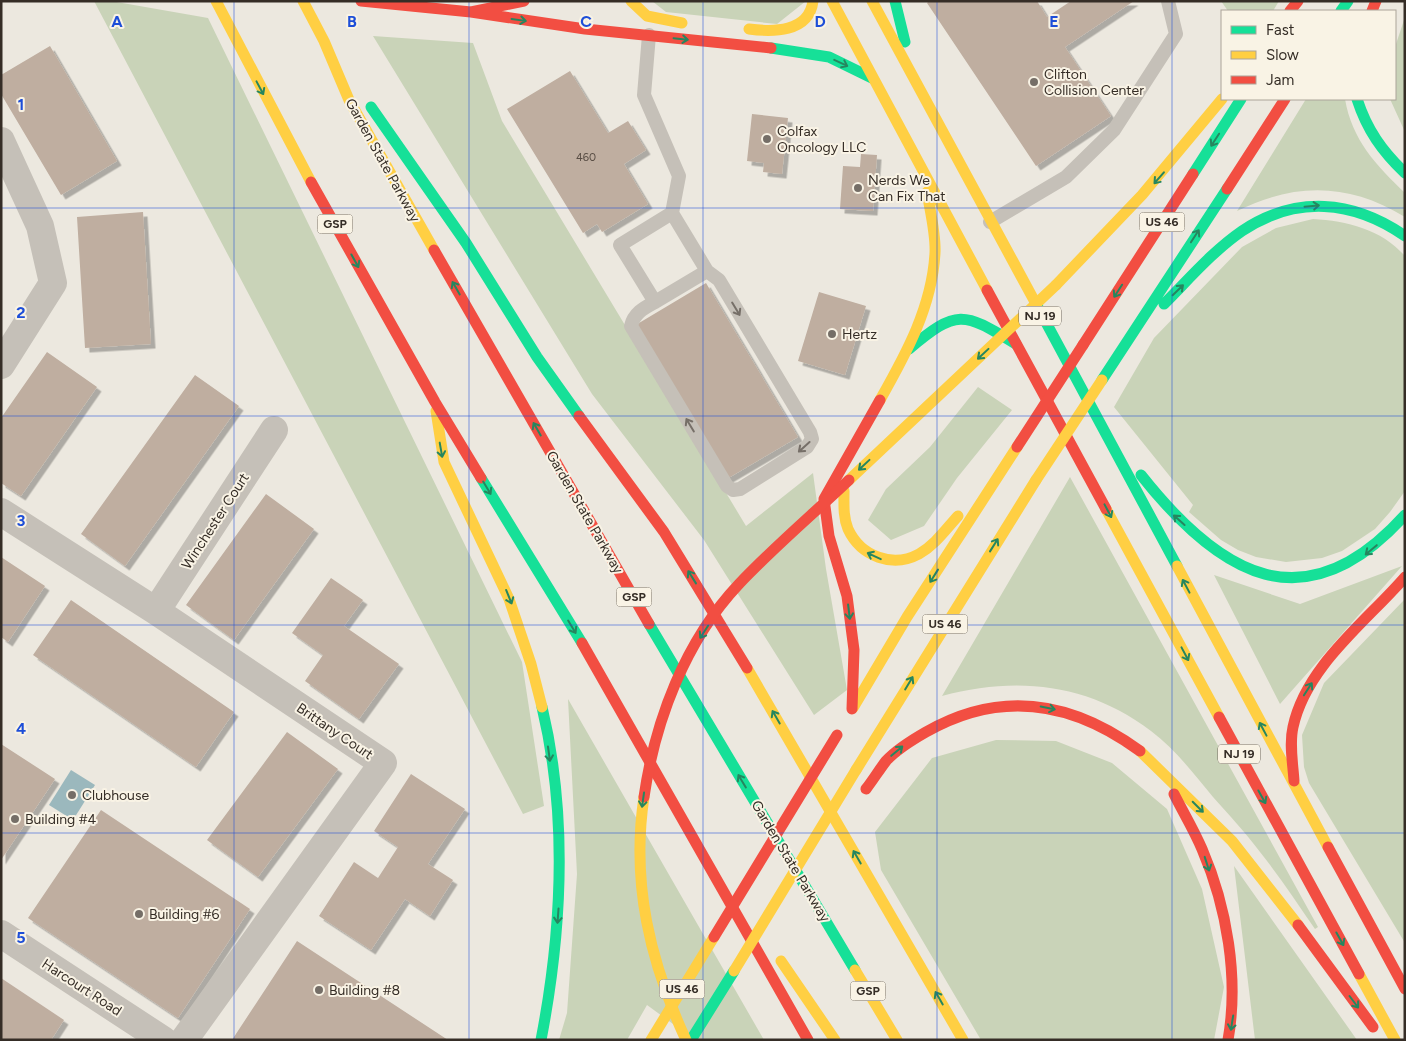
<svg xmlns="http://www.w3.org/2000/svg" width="1406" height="1041" viewBox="0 0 1406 1041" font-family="Figtree,sans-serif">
	<defs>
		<filter id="shadow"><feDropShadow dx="4.5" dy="4.5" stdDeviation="0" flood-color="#0004"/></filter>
	</defs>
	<rect width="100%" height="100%" fill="#ece8df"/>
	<path fill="#c9d3b8" d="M94 1H111L208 18 522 662 544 806 523 814Z
		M652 1H806L777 24 666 12Z
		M1221 1H1279L1273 11H1228Z
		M1405 17V132L1390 99H1395V47Z
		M373 36 473 43 502 121 746 526 813 473 826 569 847 690 814 715 704 540 592 394Z
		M1306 99H1345C1352 140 1376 165 1405 193V217C1349 183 1296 182 1237 211Z
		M1313 219C1347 221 1381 229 1405 256V491L1390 512 1375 529 1342 551 1322 558 1286 562 1256 557 1238 550 1221 540 1189 512 1193 505 1114 407 1154 338 1242 247 1276 228Z
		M978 387 1012 410 957 478 924 526 891 540 868 520 886 489 930 447Z
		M1070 477 1318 927 1315 929C1297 903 1280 877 1260 852 1246 833 1229 815 1213 797 1194 774 1175 749 1151 731 1088 683 1016 676 942 696Z
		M1402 566 1280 704 1214 575 1300 604Z
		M1405 599V943L1309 783 1304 767 1302 735 1324 683Z
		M568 699 764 1040H695L647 1005 627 1040H559L567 1013 577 874Z
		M996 740 1056 741 1112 763 1167 809 1202 889 1224 987 1214 1040H981L881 870 875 832 932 758Z
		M1234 866 1357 1040H1255Z"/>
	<path fill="#9bb8bd" d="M71 770 95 785 73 820 49 805Z"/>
	<path fill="#bfaea0" filter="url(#shadow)" d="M929 1H1037L1047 17 1071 1H1134L1065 47 1111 116 1036 166 927 3Z
		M50 46 117 161 61 195 1 94V75Z
		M570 71 608 133 628 121 646 150 624 164 648 204 602 232 597 224 583 233 507 109Z
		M752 114 788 118 782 174 763 172 764 163 747 161Z
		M861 154 877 155 873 211 840 209 843 166 860 167Z
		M143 212 151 344 85 348 77 217Z
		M706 283 798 437 725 480 634 326Z
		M819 292 866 306 845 375 798 361Z
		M47 352 97 387 21 496 1 483V418Z
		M195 375 239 406 125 566 81 534Z
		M266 494 314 529 234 640 186 605Z
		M1 557 45 586 8 642 1 637Z
		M331 578 363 600 344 626 399 664 359 719 305 681 323 655 292 633Z
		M71 600 234 712 196 767 33 655Z
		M287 732 338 769 258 877 207 840Z
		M1 744 55 779 1 860Z
		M411 774 465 809 428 864 453 880 430 916 405 899 371 950 319 916 354 862 378 878 398 847 374 831Z
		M101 810 250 909 178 1018 28 918Z
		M297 941 448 1040H232Z
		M1 978 64 1020 51 1040H1Z"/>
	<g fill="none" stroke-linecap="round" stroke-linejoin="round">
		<path stroke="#c5c0b8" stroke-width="14" d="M649 35 644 95 679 176 672 213 707 271 655 302 620 245 672 213
			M990 222 1066 177 1114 130 1176 34 1168 1
			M655 302C644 308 634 313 631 326L727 486 733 490 740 489 807 447 812 439 810 432 719 280 707 271"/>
		<path stroke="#c5c0b8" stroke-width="28" d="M1 141 40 226 53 283 1 365
			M1 512 156 611 383 763 184 1040
			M156 611 274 430
			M1 934 163 1040"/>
		<path stroke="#16e098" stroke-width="11" d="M895 1 905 42
			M1341 11 1348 1
			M771 48 829 57 872 78
			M1357 99C1367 130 1382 151 1405 173
			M371 107 466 243 537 357 579 416
			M1193 174 1241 99
			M1035 302 1177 566
			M1164 304C1189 279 1213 251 1242 231 1296 195 1353 200 1405 236
			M909 349C958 308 963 312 1016 344
			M1102 380 1227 189
			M1141 475C1220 575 1305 626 1405 515
			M481 478 582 643
			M649 624 855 970
			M541 1040C562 931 568 816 542 707
			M691 1040 734 971"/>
		<path stroke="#ffcf43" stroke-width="11" d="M216 1 311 182
			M303 1 324 41 349 100 434 250
			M631 1 647 16 682 23
			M832 1 987 290
			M872 1 1035 302
			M749 29C772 32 809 33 813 1
			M1056 285 1142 195 1222 99
			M880 400C906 354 932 307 935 253 936 234 930 211 927 192
			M436 411 444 462 509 599 531 664 542 707
			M844 491C844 504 843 517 848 529 861 557 893 568 919 554 935 545 946 529 958 516
			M1106 509 1219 717
			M1177 566 1328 847
			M747 668 963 1040
			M853 708 907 617 1017 447
			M1140 751 1232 841 1298 925
			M856 770 1036 480
			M781 961 835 1040
			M855 970 897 1040
			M1359 974 1395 1040
			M651 1040 714 937"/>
		<path stroke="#f24e42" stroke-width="11" d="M361 1 471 12 524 1
			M1290 11 1298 1
			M1372 11 1376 1
			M471 12 585 29 771 48
			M311 182 435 402 481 478
			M1227 189 1285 99
			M434 250 649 624
			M987 290 1106 509
			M1083 345 1193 174
			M579 416 664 532 747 668
			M582 643 808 1040
			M852 709 854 650 847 596 829 536 824 499 880 400
			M1219 717 1359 974
			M1294 781C1293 764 1289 744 1293 727 1306 666 1366 622 1405 577
			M866 789C873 780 879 770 886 761 897 749 912 740 926 732 1001 689 1072 701 1140 751
			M1174 794C1183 812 1194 830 1202 849 1227 907 1239 978 1228 1040
			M1328 847 1405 989
			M1298 925 1373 1027"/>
		<path stroke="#ffcf43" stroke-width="11" d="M849 480 1056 285
			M1036 480 1102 380
			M644 797C631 883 650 962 686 1040
			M734 971 856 770"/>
		<path stroke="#f24e42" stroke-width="11" d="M1017 447 1083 345
			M644 797C655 721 685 641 739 584 773 548 812 515 849 480
			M714 937 837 735"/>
	</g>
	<defs><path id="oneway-shaft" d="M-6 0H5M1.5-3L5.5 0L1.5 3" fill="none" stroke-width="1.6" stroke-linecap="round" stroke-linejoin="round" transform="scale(1.25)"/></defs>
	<g stroke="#26865f">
		<use href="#oneway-shaft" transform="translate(519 20) rotate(8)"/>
		<use href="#oneway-shaft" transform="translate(681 39) rotate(6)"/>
		<use href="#oneway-shaft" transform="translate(841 63) rotate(25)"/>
		<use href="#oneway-shaft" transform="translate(260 88) rotate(62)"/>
		<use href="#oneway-shaft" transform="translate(1215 140) rotate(123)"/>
		<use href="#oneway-shaft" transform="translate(1159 178) rotate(131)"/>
		<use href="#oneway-shaft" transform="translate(1312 206) rotate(-5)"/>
		<use href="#oneway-shaft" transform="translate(1195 236) rotate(-57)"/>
		<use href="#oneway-shaft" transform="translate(355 261) rotate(61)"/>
		<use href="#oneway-shaft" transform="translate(456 288) rotate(-120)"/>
		<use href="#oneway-shaft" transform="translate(1178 290) rotate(-44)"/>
		<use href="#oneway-shaft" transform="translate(1118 291) rotate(123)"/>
		<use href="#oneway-shaft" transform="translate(983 354) rotate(137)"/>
		<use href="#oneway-shaft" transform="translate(537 429) rotate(-120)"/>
		<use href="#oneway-shaft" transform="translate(441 450) rotate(80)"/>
		<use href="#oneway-shaft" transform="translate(864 465) rotate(137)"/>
		<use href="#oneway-shaft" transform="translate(487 488) rotate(59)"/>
		<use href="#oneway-shaft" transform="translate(1108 511) rotate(62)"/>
		<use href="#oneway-shaft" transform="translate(1179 520) rotate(-138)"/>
		<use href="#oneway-shaft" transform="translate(994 545) rotate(-58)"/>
		<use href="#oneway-shaft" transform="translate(1371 550) rotate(140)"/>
		<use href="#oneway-shaft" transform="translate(874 556) rotate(-155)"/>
		<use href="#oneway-shaft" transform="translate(934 576) rotate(122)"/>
		<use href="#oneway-shaft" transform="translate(692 577) rotate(-122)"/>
		<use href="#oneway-shaft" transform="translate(1186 586) rotate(-118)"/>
		<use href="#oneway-shaft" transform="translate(509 597) rotate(68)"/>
		<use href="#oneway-shaft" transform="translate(849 612) rotate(83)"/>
		<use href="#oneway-shaft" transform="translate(572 627) rotate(59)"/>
		<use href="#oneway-shaft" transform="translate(704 632) rotate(123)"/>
		<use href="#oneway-shaft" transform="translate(1185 654) rotate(62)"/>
		<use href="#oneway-shaft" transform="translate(909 683) rotate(-59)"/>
		<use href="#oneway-shaft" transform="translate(1308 689) rotate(-57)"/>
		<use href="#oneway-shaft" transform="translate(1048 708) rotate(12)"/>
		<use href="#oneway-shaft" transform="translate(776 717) rotate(-120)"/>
		<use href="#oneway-shaft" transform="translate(1263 729) rotate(-118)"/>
		<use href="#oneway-shaft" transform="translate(897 751) rotate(-40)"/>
		<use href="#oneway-shaft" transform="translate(549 754) rotate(82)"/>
		<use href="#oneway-shaft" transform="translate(742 781) rotate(-121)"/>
		<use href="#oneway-shaft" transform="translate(1262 797) rotate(61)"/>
		<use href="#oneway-shaft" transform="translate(643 800) rotate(98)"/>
		<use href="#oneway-shaft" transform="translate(1198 807) rotate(45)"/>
		<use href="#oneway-shaft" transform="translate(857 857) rotate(-120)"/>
		<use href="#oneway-shaft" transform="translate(1207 864) rotate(72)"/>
		<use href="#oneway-shaft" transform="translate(558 916) rotate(94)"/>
		<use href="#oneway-shaft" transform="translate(1340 939) rotate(61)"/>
		<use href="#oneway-shaft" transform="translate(939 998) rotate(-120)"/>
		<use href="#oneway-shaft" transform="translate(1354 1002) rotate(53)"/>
		<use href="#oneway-shaft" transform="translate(1232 1023) rotate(99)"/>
	</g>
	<g stroke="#766f68">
		<use href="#oneway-shaft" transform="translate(736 309) rotate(59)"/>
		<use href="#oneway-shaft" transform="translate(690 425) rotate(-121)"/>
		<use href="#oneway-shaft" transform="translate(804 447) rotate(138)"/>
	</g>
	<path fill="none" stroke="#1d4ed8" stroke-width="1" stroke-opacity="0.55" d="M234 1V1040M469 1V1040M703 1V1040M937 1V1040M1172 1V1040M1 208H1405M1 416H1405M1 625H1405M1 833H1405"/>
	<g fill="#756e67" stroke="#f9f3e5" stroke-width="2">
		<circle cx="1034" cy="82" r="5"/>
		<circle cx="767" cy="139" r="5"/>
		<circle cx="858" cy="188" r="5"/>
		<circle cx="832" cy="334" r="5"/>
		<circle cx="72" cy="795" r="5"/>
		<circle cx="15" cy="819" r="5"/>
		<circle cx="139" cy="914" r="5"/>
		<circle cx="319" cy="990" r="5"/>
	</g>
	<g text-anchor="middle" stroke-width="4" stroke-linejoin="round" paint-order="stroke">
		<g font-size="11" fill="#584d44">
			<text x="586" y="161">460</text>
		</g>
		<g fill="#f9f3e5" stroke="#70685f" stroke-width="1">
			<rect x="1139.5" y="212.5" width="45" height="19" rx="4"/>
			<rect x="317.5" y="214.5" width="35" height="19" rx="4"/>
			<rect x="1019" y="306.5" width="42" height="19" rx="4"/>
			<rect x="616.5" y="587.5" width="35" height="19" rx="4"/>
			<rect x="922.5" y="614.5" width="45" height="19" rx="4"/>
			<rect x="1218" y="744.5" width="42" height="19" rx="4"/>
			<rect x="659.5" y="979.5" width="45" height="19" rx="4"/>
			<rect x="850.5" y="981.5" width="35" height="19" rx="4"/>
		</g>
		<g font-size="12" font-weight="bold" fill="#352d26">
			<text x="1162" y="226">US 46</text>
			<text x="335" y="228">GSP</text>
			<text x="1040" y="320">NJ 19</text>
			<text x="634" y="601">GSP</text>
			<text x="945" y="628">US 46</text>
			<text x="1239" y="758">NJ 19</text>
			<text x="682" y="993">US 46</text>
			<text x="868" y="995">GSP</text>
		</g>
		<g font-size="14" fill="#352d26" stroke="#f9f3e5" text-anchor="start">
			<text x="1044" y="79">Clifton<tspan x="1044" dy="16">Collision Center</tspan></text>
			<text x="777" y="136">Colfax<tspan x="777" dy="16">Oncology LLC</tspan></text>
			<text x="868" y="185">Nerds We<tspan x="868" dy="16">Can Fix That</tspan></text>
			<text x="842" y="339">Hertz</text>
			<text x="82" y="800">Clubhouse</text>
			<text x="25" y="824">Building #4</text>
			<text x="149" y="919">Building #6</text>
			<text x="329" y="995">Building #8</text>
		</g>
		<g font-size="14" fill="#352d26" stroke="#f9f3e5">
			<text transform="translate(383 160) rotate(61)" y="5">Garden State Parkway</text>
			<text transform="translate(585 512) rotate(60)" y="5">Garden State Parkway</text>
			<text transform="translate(215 521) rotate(-57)" y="5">Winchester Court</text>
			<text transform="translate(335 731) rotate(34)" y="5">Brittany Court</text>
			<text transform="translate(791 861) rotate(59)" y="5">Garden State Parkway</text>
			<text transform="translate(82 987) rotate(33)" y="5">Harcourt Road</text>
		</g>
	</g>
	<g font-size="16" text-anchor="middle" font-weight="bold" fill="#1d4ed8" stroke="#f9f3e5" stroke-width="4" stroke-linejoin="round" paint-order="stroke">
		<text x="117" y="27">A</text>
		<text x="352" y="27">B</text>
		<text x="586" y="27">C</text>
		<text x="820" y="27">D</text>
		<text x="1054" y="27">E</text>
		<text x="21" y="110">1</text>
		<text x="21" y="318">2</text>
		<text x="21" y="526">3</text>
		<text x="21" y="734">4</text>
		<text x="21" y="943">5</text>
	</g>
	<rect width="1406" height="1041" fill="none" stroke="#352d26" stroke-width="5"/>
	<rect x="1221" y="10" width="175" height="90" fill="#f9f3e5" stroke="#aba499"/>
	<rect x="1231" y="26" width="25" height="8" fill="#16e098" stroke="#aba499"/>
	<text x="1266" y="35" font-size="15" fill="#352d26">Fast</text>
	<rect x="1231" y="51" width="25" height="8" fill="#ffcf43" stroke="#aba499"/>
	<text x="1266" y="60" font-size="15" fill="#352d26">Slow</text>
	<rect x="1231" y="76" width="25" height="8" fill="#f24e42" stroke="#aba499"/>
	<text x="1266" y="85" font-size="15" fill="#352d26">Jam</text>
</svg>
